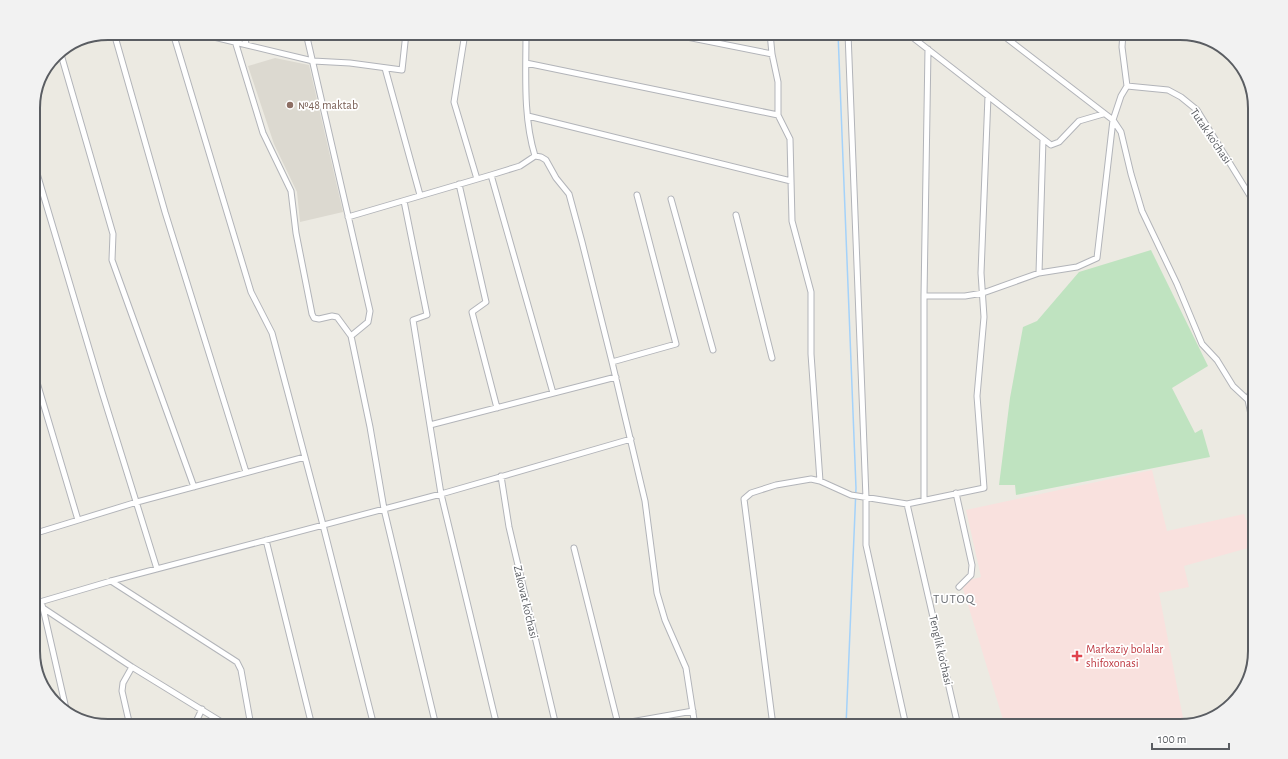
<svg xmlns="http://www.w3.org/2000/svg" width="1288" height="759" viewBox="0 0 1288 759" font-family="'Alegreya Sans',sans-serif">
	<rect width="100%" height="100%" fill="#eceae2"/>
	<path fill="#dcd9d0" d="M275 58 309 65 343 212 300 222 297 192 274 144 248 66Z"/>
	<path fill="#f9e1de" d="M1152 470 1167 531 1244 514 1246 520 1250 519 1255 535V546L1184 566 1189 587 1159 593 1184 723 1207 719 1180 726H1026L1025 721 1005 726 961 582 981 577 966 510Z"/>
	<path fill="#bfe3c0" d="M1151 250 1208 366 1172 388 1195 433 1202 429 1210 457 1016 495 1015 485H999L1010 398 1023 327 1037 321 1079 272Z"/>
	<g fill="none" stroke-linecap="round" stroke-linejoin="round">
		<path stroke="#a4d2fa" stroke-width="1.5" d="M838 33 856 488 846 726"/>
		<g stroke="#b2b4b9" stroke-width="7">
			<path id="minor" d="M114 33 165 212 246 472
				M173 33 251 292 272 333 323 525 374 726
				M197 33 313 61 350 63 402 70 406 33
				M244 33 246 44
				M306 33 370 311 368 322 351 336
				M465 33 454 102 477 179
				M526 33C526 74 523 117 535 156
				M667 33 772 54
				M770 33 772 54 778 82V115L790 139 792 221 811 292V354L820 481
				M848 33 866 498V545L906 726
				M907 33 1051 145 1059 142 1079 121 1103 114
				M1000 33 1113 120 1121 132 1131 174 1142 211 1177 284 1202 344 1217 360 1233 386 1248 400
				M235 41 263 133 291 191 296 233 312 314 314 318 319 319 332 316 337 317 351 336 370 427 384 509 436 726
				M60 51 113 234 112 260 194 487
				M526 63 778 115
				M385 68 420 195
				M1127 86 1168 90 1181 97 1197 110 1255 204
				M528 116 791 181
				M33 160 102 392 157 569
				M491 175 553 393
				M459 184 486 302 472 312 497 408
				M671 199 713 350
				M404 201 427 315 413 320 441 494 497 726
				M736 215 772 358
				M348 217 491 175 520 166 535 156 541 157 546 160 556 178 569 194 582 242 612 362 645 501 657 593 665 620 686 668 695 726
				M1039 273 1043 139
				M924 296H965L983 293 1039 273 1077 267 1097 258 1113 120 1121 96 1127 86 1122 47 1123 33
				M612 362 676 344 637 195
				M33 369 78 520
				M1255 379 1248 400 1255 434
				M430 425 616 377
				M501 476 509 527 556 726
				M956 493 972 565 971 575 959 587
				M924 499V296L928 49
				M907 504 958 726
				M33 534 137 502 305 457
				M266 540 312 726
				M574 548 618 724
				M111 581 237 662 241 670 251 726
				M41 602 43 608 132 667 228 726
				M33 604 111 581 441 494 631 439
				M43 608 67 713
				M130 726 122 691 123 683 132 667
				M194 726 202 709
				M608 726 693 711
				M773 726 744 499 751 493 776 485 811 479 820 481 851 495 907 504 984 488 977 396 984 317 981 273 988 96"/>
		</g>
		<use href="#minor" stroke="#fff" stroke-width="5"/>
	</g>
	<circle fill="#8d6e63" stroke="#fff" stroke-width="1.5" cx="290" cy="105" r="4"/>
	<path fill="#e0444e" stroke="#fff" stroke-width="1.5" d="M1075 650h4v4h4v4h-4v4h-4v-4h-4v-4h4z"/>
	<g text-anchor="middle" stroke-width="3.5" stroke-linejoin="round" paint-order="stroke">
		<g font-size="12" fill="#785e54" stroke="#fff" text-anchor="start">
			<text x="298" y="109">№48 maktab</text>
		</g>
		<g font-size="12" fill="#5a5d62" stroke="#fff">
			<text transform="translate(1211 136) rotate(56)" y="4">Tutak ko'chasi</text>
			<text transform="translate(526 602) rotate(77)" y="4">Zakovat ko'chasi</text>
			<text transform="translate(941 650) rotate(77)" y="4">Tenglik ko'chasi</text>
		</g>
		<g font-size="12" fill="#be3a42" stroke="#fff" text-anchor="start">
			<text x="1086" y="653">Markaziy bolalar<tspan x="1086" dy="14">shifoxonasi</tspan></text>
		</g>
		<g font-size="13" letter-spacing="1" fill="#6b6f74" stroke="#fff">
			<text x="954" y="603">TUTOQ</text>
		</g>
	</g>
	<path d="M0 0H1288V759H0ZM108 40H1180A68 68 0 0 1 1248 108V651A68 68 0 0 1 1180 719H108A68 68 0 0 1 40 651V108A68 68 0 0 1 108 40Z" fill="#f2f2f2" fill-rule="evenodd"/>
	<path fill="none" stroke="#5a5d62" stroke-width="2" d="M108 40H1180A68 68 0 0 1 1248 108V651A68 68 0 0 1 1180 719H108A68 68 0 0 1 40 651V108A68 68 0 0 1 108 40Z"/>
	<path d="M1152 743v6h77v-6" fill="none" stroke="#5a5d62" stroke-width="2"/>
	<text x="1158" y="743" font-size="12" fill="#5a5d62" stroke="#ffffff" stroke-width="3" paint-order="stroke">100 m</text>
</svg>
